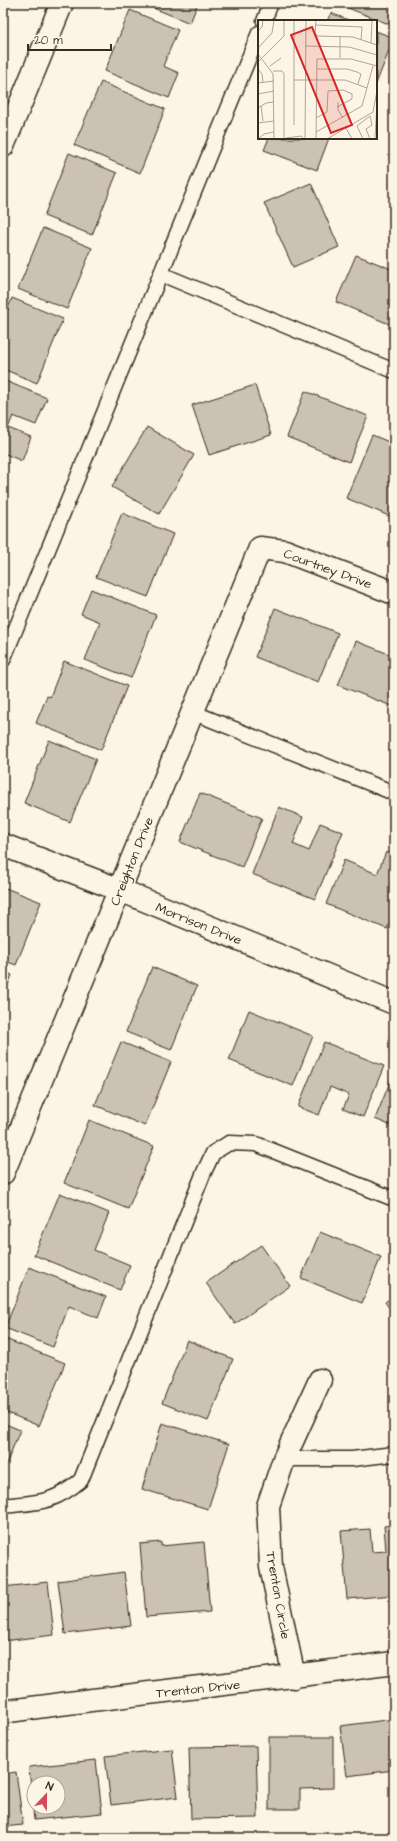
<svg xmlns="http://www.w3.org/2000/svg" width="397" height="1841" viewBox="0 0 397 1841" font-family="'Architects Daughter',sans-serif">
	<rect width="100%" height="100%" fill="#fcf5e5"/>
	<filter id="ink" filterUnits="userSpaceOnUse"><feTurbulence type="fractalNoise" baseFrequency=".025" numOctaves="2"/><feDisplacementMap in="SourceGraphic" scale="8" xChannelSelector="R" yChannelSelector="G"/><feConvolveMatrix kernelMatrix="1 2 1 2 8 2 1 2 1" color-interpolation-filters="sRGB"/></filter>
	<g filter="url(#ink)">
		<path fill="#ccc2b3" stroke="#3b2a1e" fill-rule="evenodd" d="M141 3H198L190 23Z
			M335 3H394V26Z
			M130 10 178 30 163 66 179 73 169 98 105 71Z
			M331 13 351 21H327Z
			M376 31 394 38 376 84Z
			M101 82 165 109 140 173 74 145Z
			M269 138H329L317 170 264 150Z
			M69 153 117 173 92 235 44 216Z
			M311 183 339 247 293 267 264 203Z
			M43 228 92 248 67 309 18 289Z
			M356 255 394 270V326L336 302Z
			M12 298 63 319 37 383 3 369V321Z
			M3 380 47 398 36 425 13 416 8 428 31 437 22 461 3 453Z
			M255 385 271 435 209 455 192 405Z
			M305 391 368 416 349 462 287 437Z
			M147 427 194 455 159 514 112 487Z
			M372 435 394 444V462L391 470 394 471V518L346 498Z
			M122 513 173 534 148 597 96 577Z
			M91 589 156 615 131 678 85 660 100 622 81 614Z
			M275 608 338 633 318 682 255 657Z
			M356 641 394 656V707L338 685Z
			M64 661 127 686 101 750 36 723 47 696 50 697Z
			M49 740 96 759 70 822 24 803Z
			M200 793 262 818 242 867 180 842Z
			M279 807 303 817 293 844 309 851 320 823 343 832 315 899 252 874Z
			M386 852 394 855V910L387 929 326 904 344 860 377 874Z
			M3 887 41 902 16 965 3 960Z
			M152 967 197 986 171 1050 126 1032Z
			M3 971 12 975 3 997Z
			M249 1010 313 1036 293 1086 229 1060Z
			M121 1042 171 1062 145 1126 95 1105Z
			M324 1042 384 1066 363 1117 343 1109 349 1095 330 1087 319 1115 298 1107Z
			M394 1072V1127L375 1119Z
			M89 1120 154 1146 128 1209 64 1183Z
			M60 1193 109 1213 94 1250 130 1265 120 1290 34 1255Z
			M320 1232 381 1257 362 1303 301 1278Z
			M261 1245 290 1286 235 1324 206 1283Z
			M29 1267 106 1297 98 1318 69 1306 53 1347 5 1328Z
			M394 1296V1315L385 1302Z
			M3 1338 65 1363 39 1426 3 1411Z
			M187 1340 233 1359 208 1421 162 1403Z
			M3 1423 20 1430 3 1472Z
			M162 1423 229 1444 208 1509 142 1489Z
			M394 1525V1595L347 1599 341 1531 370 1529 372 1552 386 1551 384 1526Z
			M161 1542V1546L204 1542 210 1612 146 1617 140 1544Z
			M124 1572 131 1626 65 1634 58 1581Z
			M48 1582 54 1635 3 1641V1587Z
			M394 1719V1770L347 1776 340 1726Z
			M269 1737H333V1788L300 1789V1809H269Z
			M256 1746 258 1818 191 1819 189 1747Z
			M172 1749 178 1797 111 1805 105 1756Z
			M96 1760 102 1813 34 1820 29 1767ZM34 1783H58V1807H34Z
			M16 1772 23 1825 3 1827V1774Z"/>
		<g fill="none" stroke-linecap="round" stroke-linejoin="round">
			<g stroke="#3b2a1e" stroke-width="17">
				<path id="lane" d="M264 21 271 3
					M161 274 394 371
					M3 660 259 33
					M192 712 394 793
					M284 1459H352L394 1454
					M3 1506C38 1502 53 1504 81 1480L204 1172 213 1153 229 1143 256 1144 394 1199"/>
			</g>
			<g stroke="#3b2a1e" stroke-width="25">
				<path id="street" d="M3 146 62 3
					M3 845 120 890 394 1003
					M3 1173 260 548 285 551 394 593
					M294 1677 271 1567 268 1506 284 1459 320 1380
					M3 1712C133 1693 264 1681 394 1663"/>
			</g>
			<use href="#lane" stroke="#fcf5e5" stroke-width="14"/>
			<use href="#street" stroke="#fcf5e5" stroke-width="22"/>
		</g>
	</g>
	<g text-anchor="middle" stroke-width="3" stroke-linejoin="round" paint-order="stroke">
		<g font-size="13" fill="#3b2a1e" stroke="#fcf5e5">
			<text transform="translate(328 568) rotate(20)" y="5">Courtney Drive</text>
			<text transform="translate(131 861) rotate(-68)" y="5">Creighton Drive</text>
			<text transform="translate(199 923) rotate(22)" y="5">Morrison Drive</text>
			<text transform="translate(279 1595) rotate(80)" y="5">Trenton Circle</text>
			<text transform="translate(198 1688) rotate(-6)" y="5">Trenton Drive</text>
		</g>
	</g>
	<g transform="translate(258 20)">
		<rect width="119" height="119" fill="#fcf5e5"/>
		<path fill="none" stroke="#afa495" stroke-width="1" d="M58 0 57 13 59 16 95 17 119 25M57 5 104 7 103 20M0 11 4 7 5 0M82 16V38M113 23 114 0M47 26 91 27 119 35M0 28 14 13 16 0M0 34 15 54 16 119M0 42 26 16V0M12 46 23 38M0 49 4 54 5 62M59 49H89L99 52 103 54 100 64M15 51H24L26 54V119M36 60H87L109 68M0 63 16 61M0 74 16 71M80 82V90L85 98M3 86 5 101M0 88 8 83 16 82M58 98 69 92 70 71 85 70 94 74V79L79 87M0 103 16 101M36 105V0M88 108 94 119M58 112 104 86 115 46M28 118 43 116 46 119M0 119 6 114 16 112M47 119 48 0M58 119 59 39H93L119 46M69 119 115 92 119 71M105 119 99 106 112 96 114 105 108 109 112 119M117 119 119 81"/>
		<path fill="#d62828" fill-opacity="0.15" stroke="#d62828" stroke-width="2" d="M54 7 94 105 73 113 33 15Z"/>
		<rect width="119" height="119" fill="none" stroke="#3b2a1e" stroke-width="2"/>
	</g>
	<rect width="397" height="1841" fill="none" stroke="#fcf5e5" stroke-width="16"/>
	<rect x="8" y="8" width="381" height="1825" fill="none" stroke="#3b2a1e" stroke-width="1.5" filter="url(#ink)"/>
	<g transform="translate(46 1795) rotate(22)"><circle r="19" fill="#fcf5e5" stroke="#afa495"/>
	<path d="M0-3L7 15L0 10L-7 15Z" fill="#d1495b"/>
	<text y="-6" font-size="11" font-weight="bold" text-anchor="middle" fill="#3b2a1e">N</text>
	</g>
	<path d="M28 44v6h83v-6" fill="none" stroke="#3b2a1e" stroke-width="2"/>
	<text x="34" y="44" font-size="12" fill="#3b2a1e" stroke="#fcf5e5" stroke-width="3" paint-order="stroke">20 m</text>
</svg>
